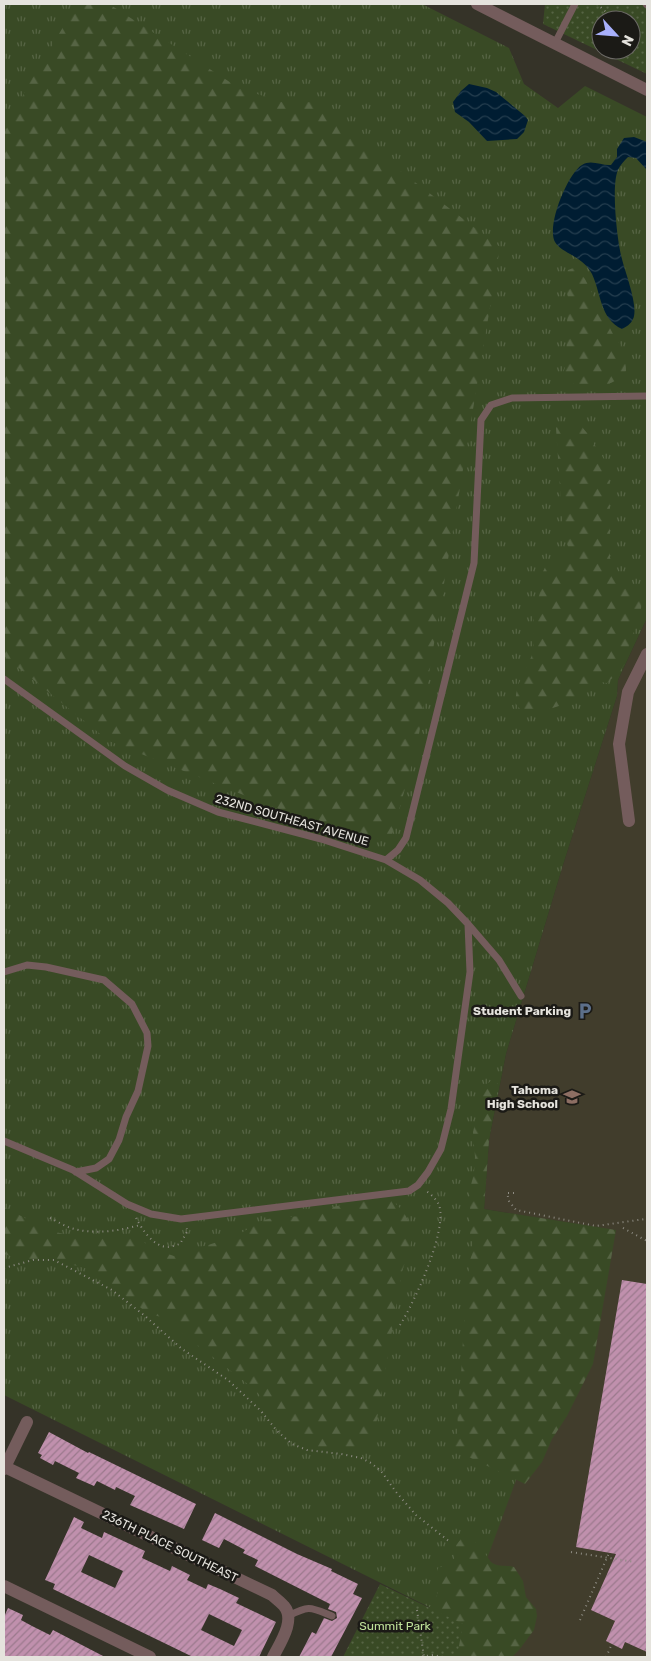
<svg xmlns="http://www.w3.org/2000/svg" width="651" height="1661" viewBox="0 0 651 1661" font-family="Rubik,sans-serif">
	<defs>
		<pattern id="grass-tufts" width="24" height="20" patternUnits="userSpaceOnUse" patternTransform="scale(1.25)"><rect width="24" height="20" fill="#394a25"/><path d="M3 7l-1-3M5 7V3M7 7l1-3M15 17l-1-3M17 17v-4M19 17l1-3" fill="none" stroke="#566444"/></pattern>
		<pattern id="forest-firs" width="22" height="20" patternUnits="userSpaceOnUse" patternTransform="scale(1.25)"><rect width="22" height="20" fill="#394a25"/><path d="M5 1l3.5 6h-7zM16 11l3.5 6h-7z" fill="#566444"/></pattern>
		<pattern id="park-dots" width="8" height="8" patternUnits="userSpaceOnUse" patternTransform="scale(1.25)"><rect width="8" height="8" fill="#394a25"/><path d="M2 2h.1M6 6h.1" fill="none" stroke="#566444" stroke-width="1.8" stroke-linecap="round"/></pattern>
		<pattern id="water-waves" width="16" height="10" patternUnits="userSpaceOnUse" patternTransform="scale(1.25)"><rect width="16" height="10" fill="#001d32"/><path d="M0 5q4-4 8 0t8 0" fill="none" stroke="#253e4f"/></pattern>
		<pattern id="building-hatch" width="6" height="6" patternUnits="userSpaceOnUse" patternTransform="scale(1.25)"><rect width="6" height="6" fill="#c090ad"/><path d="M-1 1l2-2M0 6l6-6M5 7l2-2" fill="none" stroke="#9b798d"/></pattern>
	</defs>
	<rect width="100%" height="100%" fill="#353328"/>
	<path fill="#413d2c" d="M647 618V1657H457L575 1224 484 1209 489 1140 506 1054 563 865 617 696 618 680Z"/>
	<path fill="url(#grass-tufts)" d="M4 4H422L509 48 524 84 558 108 585 86 647 117V618L618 680 617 696 563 865 506 1054 489 1140 484 1209 550 1388 463 1624 4 1395Z"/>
	<path fill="url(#forest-firs)" d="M77 4H109L239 88 285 103 310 102 500 247 417 746 390 842 308 821 109 741 4 656V134L27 87Z
		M576 267 585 279 616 340 622 346 625 353 626 371C610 393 584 385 561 382L567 359 566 333 569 300 564 284 568 270Z
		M561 422 575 423 582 427 587 433 609 467 610 558 626 584 639 593 642 600 640 617 631 639 625 663 621 670 607 683 595 681 578 698 562 705 537 713 521 710 516 704C514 682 529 670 533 650 535 638 533 626 534 615 534 609 536 605 538 600 543 585 537 578 548 563L555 564 563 562 569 549 563 533 556 428Z
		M492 1080 498 1084 489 1140 484 1209 616 1230 593 1364 567 1416 552 1439 542 1462 525 1484 454 1450 452 1441 457 1434 458 1426 457 1410 461 1376 465 1302 470 1260 473 1251V1244L470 1236V1189L474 1173 475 1157 473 1132 483 1092 486 1085Z
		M377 1199 392 1200 403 1211 413 1229 411 1243 402 1272 375 1431 357 1448 332 1450 308 1444 294 1438 272 1416 259 1394 253 1388 161 1317 147 1313 135 1303 91 1270 70 1264 17 1258 4 1254V1207C20 1215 36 1225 53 1231 79 1240 108 1236 135 1233L146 1244 159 1251 174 1256 236 1236 263 1220 279 1217 310 1216 329 1208 345 1204Z
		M461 1539C474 1538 480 1544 486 1555 488 1557 489 1560 491 1562 496 1567 507 1565 514 1567L523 1581 526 1597 536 1609 537 1616 534 1630 519 1650 512 1657H427V1611L436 1598 440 1584 437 1577 438 1568 446 1565 453 1568 456 1545Z"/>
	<path fill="url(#park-dots)" fill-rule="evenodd" d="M545 4H647V74L543 24ZM601 20H631V50H601Z
		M380 1584 463 1624 457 1657H343Z"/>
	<path fill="url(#water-waves)" d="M469 84 487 88 496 92 525 116 528 120 524 132 517 139 487 141 469 122 455 112 453 102 461 91Z
		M634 137 647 142V170L636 158 628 157C624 161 620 165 618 170 611 185 617 241 622 259 625 272 639 307 633 319 631 324 626 327 622 329 600 319 601 293 592 274 583 256 561 253 555 242 546 226 568 173 582 165 591 159 602 166 611 165L617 157V149L624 138Z"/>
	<path fill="url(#building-hatch)" fill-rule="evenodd" d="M622 1280 647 1284V1652L625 1642 622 1649 606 1641 615 1621 591 1610 616 1554 576 1547Z
		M49 1432 88 1453 89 1452 196 1504 184 1529 130 1505 135 1496 116 1487 115 1490 97 1481 94 1486 76 1478 79 1473 55 1461 53 1465 40 1458 42 1455 38 1453Z
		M215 1513 297 1554 332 1569 331 1571 358 1584 353 1594 362 1598 331 1657H299L312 1632 316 1634 324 1618 332 1621 337 1618 336 1612 328 1609 330 1604 255 1566 258 1560 243 1553 245 1550 224 1539 219 1548 202 1540Z
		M74 1517 84 1522 81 1528 102 1538 104 1532 145 1551 142 1558 170 1571 172 1566 190 1575 187 1580 206 1589 208 1584 220 1589 239 1598 236 1603 276 1622 259 1657H193L53 1589 55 1584 45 1580ZM89 1555 123 1571 115 1588 81 1572ZM209 1614 242 1630 234 1646 201 1630Z
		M8 1608 23 1615 21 1620 32 1626 50 1635 53 1630 105 1657H4V1617Z"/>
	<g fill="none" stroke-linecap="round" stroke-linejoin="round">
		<path stroke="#8e8c83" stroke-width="2" stroke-dasharray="1 4" stroke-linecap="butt" d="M597 4 615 20
			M514 1193H507L509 1201 516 1210 596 1226 645 1219 647 1221
			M50 1218C57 1221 64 1226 71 1228 93 1235 119 1231 140 1225
			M136 1218C142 1229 153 1247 168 1247 171 1247 176 1245 180 1244L187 1232V1228
			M623 1228 647 1241
			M4 1268 33 1260H54L112 1290 145 1316 182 1349 228 1380 261 1411 277 1431 292 1444 307 1450 341 1454 361 1458 371 1463 381 1471 396 1492 416 1515 450 1542
			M400 1325C414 1303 448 1230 439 1205 437 1200 431 1194 426 1191
			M571 1552 635 1562
			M417 1610 424 1657
			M580 1620 609 1553
			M417 1657 433 1655 443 1657
			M606 1657 612 1644"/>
		<path stroke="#745c5c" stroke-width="7" d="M646 4 647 5
			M555 43 575 4
			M4 679 125 766 167 790 218 812 321 839 386 860 420 880 448 903 468 924 499 960 521 996
			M386 860 398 850 406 838 474 563 481 420 491 405 512 398 647 396
			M4 972 27 965 46 967 104 980 132 1004 147 1033 148 1046 138 1091 126 1117 119 1140 109 1159 96 1168 76 1172
			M4 1141 73 1170 127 1204 151 1214 181 1219 409 1191 418 1185 428 1172 441 1149 451 1109 470 972 468 924
			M288 1616C310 1605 310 1607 332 1616"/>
		<path stroke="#745c5c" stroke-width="12" d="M477 4 647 90
			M629 821 619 744 628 692 647 654
			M5 1467 272 1595C276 1599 281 1602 284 1606 296 1620 280 1643 273 1657
			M4 1469 27 1422
			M4 1586 150 1657"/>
	</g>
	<defs>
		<g id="parking-bare" transform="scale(1.35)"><path d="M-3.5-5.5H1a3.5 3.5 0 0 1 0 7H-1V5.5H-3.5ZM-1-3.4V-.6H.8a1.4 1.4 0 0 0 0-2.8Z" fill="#5c6f8a" stroke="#1b1a16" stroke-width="2.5" paint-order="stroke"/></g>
		<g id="school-bare" transform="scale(1.35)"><path d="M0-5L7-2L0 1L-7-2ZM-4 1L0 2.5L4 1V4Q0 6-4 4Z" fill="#8d6e63" stroke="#1b1a16" stroke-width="2.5" paint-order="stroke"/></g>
	</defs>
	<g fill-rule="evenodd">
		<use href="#parking-bare" x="585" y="1011"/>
		<use href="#school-bare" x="572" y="1097"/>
	</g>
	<g text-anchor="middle" stroke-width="5" stroke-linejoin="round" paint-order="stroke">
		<g font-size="12" fill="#e5e3dd" stroke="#1b1a16">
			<text transform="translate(292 820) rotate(16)" y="4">232ND SOUTHEAST AVENUE</text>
			<text transform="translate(170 1546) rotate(26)" y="4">236TH PLACE SOUTHEAST</text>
		</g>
		<g font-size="12" font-weight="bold" fill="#e5e3dd" stroke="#1b1a16" text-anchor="end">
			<text x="571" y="1015">Student Parking</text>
			<text x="558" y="1094">Tahoma<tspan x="558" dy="14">High School</tspan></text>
		</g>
		<g font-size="12" fill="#bfe19a" stroke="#1b1a16">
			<text x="395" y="1630">Summit Park</text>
		</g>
	</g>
	<rect width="651" height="1661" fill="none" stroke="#e5e3dd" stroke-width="10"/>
	<g transform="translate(616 35) rotate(116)"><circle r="24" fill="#1b1a16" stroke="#6c6a66"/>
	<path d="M0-4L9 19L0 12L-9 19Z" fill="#a8b0fc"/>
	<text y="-8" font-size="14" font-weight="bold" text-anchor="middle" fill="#e5e3dd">N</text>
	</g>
</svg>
